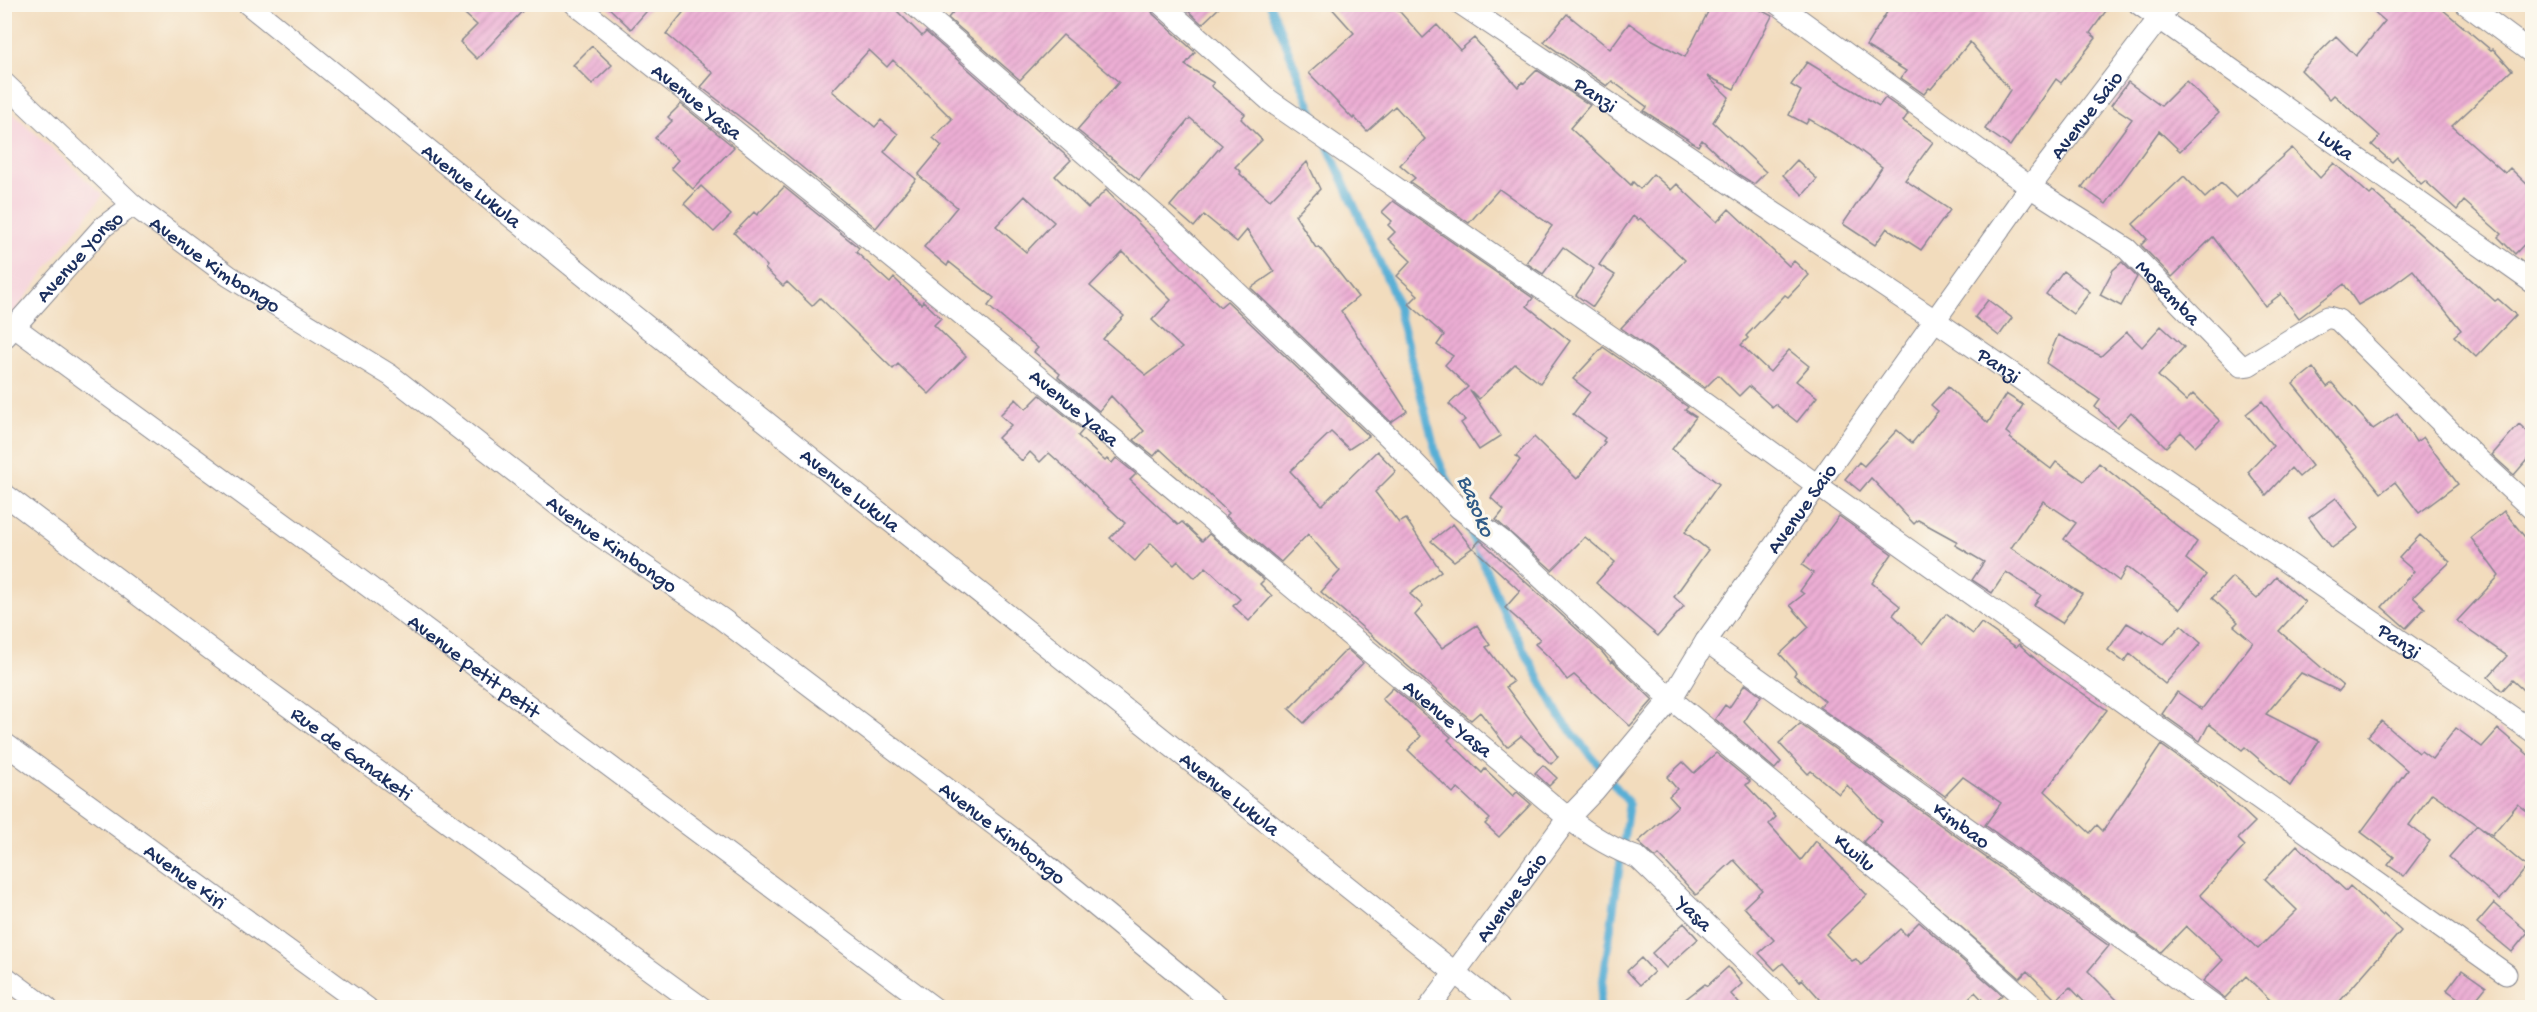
<svg xmlns="http://www.w3.org/2000/svg" width="2537" height="1012" viewBox="0 0 2537 1012" font-family="'Gochi Hand',sans-serif">
	<defs>
		<pattern id="building-hatch" width="6" height="6" patternUnits="userSpaceOnUse" patternTransform="scale(1.5)"><rect width="6" height="6" fill="#ecaed4"/><path d="M-1 1l2-2M0 6l6-6M5 7l2-2" fill="none" stroke="#ca96b8"/></pattern>
	</defs>
	<rect width="100%" height="100%" fill="#fbf7ec"/>
	<filter id="ink" filterUnits="userSpaceOnUse"><feTurbulence type="fractalNoise" baseFrequency=".0167" numOctaves="2"/><feDisplacementMap in="SourceGraphic" scale="12" xChannelSelector="R" yChannelSelector="G"/><feConvolveMatrix kernelMatrix="1 2 1 2 8 2 1 2 1" color-interpolation-filters="sRGB"/></filter>
	<filter id="wash" filterUnits="userSpaceOnUse"><feTurbulence type="fractalNoise" baseFrequency=".008" numOctaves="4" result="noise"/><feDisplacementMap in="SourceGraphic" scale="24" xChannelSelector="R" yChannelSelector="G"/><feGaussianBlur stdDeviation="1.35" result="paint"/><feColorMatrix in="noise" values="0 0 0 0 0 0 0 0 0 0 0 0 0 0 0 0 0 1.4 0 .05"/><feComposite in="paint" operator="in"/></filter>
	<g filter="url(#wash)">
		<rect width="100%" height="100%" fill="#f2dcbd"/>
		<path fill="#f5cfda" d="M4 105 103 195 5 324H4Z"/>
		<g fill="none" stroke-linecap="round" stroke-linejoin="round">
			<path stroke="#59afd5" stroke-width="8" d="M1270 4 1319 128
				M1328 147 1393 292 1437 456 1452 490
				M1465 520 1506 617 1560 717 1629 803 1599 1008"/>
		</g>
		<g id="blocks">
			<path fill="url(#building-hatch)" fill-rule="evenodd" d="M454 4H529L477 59 460 42 477 25Z
				M605 4H653L631 29Z
				M690 4H890L922 36 926 32 1071 160 1055 176 1088 208 1106 190 1220 307 1227 301 1369 436 1349 449 1331 432 1290 471 1322 505 1377 451 1396 471 1375 492 1399 523 1406 519 1441 571 1410 594 1423 606 1415 615 1442 648 1477 625 1490 645 1486 647 1513 682 1506 687 1558 757 1551 764 1521 736 1507 747 1480 712 1471 720 1321 592 1340 571 1308 534 1281 562 1226 516 1229 513 1160 449 1154 456 1134 440 1144 431 1111 396 1099 411 1058 377 1060 374 1034 352 1038 348 988 306 994 298 949 262 947 266 924 247 957 207 918 175 942 146 933 138 952 119 893 60 887 67 869 50 832 91 875 127 881 120 898 134 884 152 916 179 876 228 753 127 701 87 713 73 666 34ZM1025 196 1054 222 1026 252 996 226ZM1123 252 1171 300 1152 320 1182 348 1146 375 1103 339 1124 316 1090 286Z
				M960 4H1149L1153 14 1195 52 1185 65 1214 83 1211 86 1245 114 1241 119 1262 140 1235 167 1241 172 1240 174 1270 200 1307 162 1320 189 1295 215 1316 248 1319 247 1358 297 1341 311 1407 411 1391 422 1251 288 1274 272 1247 230 1237 242 1204 215 1194 227 1170 206 1222 145 1190 118 1139 180 1077 130 1119 82 1063 35 1020 80 948 18Z
				M1181 4H1223L1202 24Z
				M1328 4H1393L1423 38 1437 25 1460 50 1474 38 1518 87 1522 82 1524 83 1537 70 1590 105 1570 128 1631 185 1633 182 1640 189 1653 174 1671 190 1677 184 1717 222 1729 209 1789 266 1794 261 1809 275 1788 297 1785 295 1746 336 1748 338 1741 345 1770 372 1789 350 1809 366 1796 381 1817 397 1797 422 1775 404 1772 407 1749 386 1739 396 1718 375 1705 388 1621 328 1685 260 1640 218 1638 220 1633 216 1599 265 1615 275 1593 307 1576 295 1594 269 1563 247 1543 274 1526 263 1552 226 1499 189 1469 223 1410 182 1415 178 1400 165 1425 139 1395 106 1367 131 1354 117 1353 119 1309 73 1354 33Z
				M1712 4H1750L1772 16 1734 89 1707 76 1729 97 1713 122 1766 172 1754 184 1738 174 1702 140 1698 146 1678 133 1644 111 1647 107 1612 81 1607 86 1544 42 1567 14 1610 49 1629 23 1651 39 1685 57Z
				M1892 4H2111L2090 33 2096 38 2061 83 2056 79 2010 146 1985 129 2010 90 1970 42 1931 89 1929 88 1924 94 1901 78 1906 71 1866 46Z
				M2365 4H2436L2491 50 2493 49 2512 70 2452 126 2505 173 2510 168 2532 189V236L2515 254 2498 237 2501 234 2464 201 2457 210 2425 181 2421 184 2397 157 2392 162 2372 145 2380 136 2334 95 2330 99 2301 70 2336 36 2356 56 2385 21Z
				M592 46 612 65 592 84 573 65Z
				M1807 62 1879 106 1885 98 1908 114 1903 121 1933 142 1905 180 1950 210 1921 250 1887 228 1875 245 1843 224 1882 167 1850 143 1809 119 1806 124 1789 115 1801 91 1791 85Z
				M2186 81 2219 113 2180 151 2159 131 2106 204 2082 187 2132 119 2111 105 2128 82 2161 106Z
				M681 104 734 147 693 189 671 168 678 160 655 138 672 121 668 117Z
				M2292 148 2320 178 2334 163 2370 195 2373 192 2495 301 2498 299 2516 315 2476 357 2454 336 2461 330 2413 270 2390 287 2358 305 2344 284 2299 318 2281 294 2265 306 2213 237 2172 277 2141 245 2147 239 2133 224 2184 176 2205 198 2221 183 2236 198Z
				M1797 160 1817 179 1803 195 1783 175Z
				M701 186 731 215 714 232 684 204Z
				M784 187 859 248 856 252 890 283 894 278 921 304 923 301 941 318 934 325 966 356 929 394 898 364 893 369 820 298 812 306 787 282 783 286 765 269 767 266 734 233 754 212 757 215Z
				M1393 201 1533 298 1527 306 1570 341 1540 383 1515 364 1479 399 1470 390 1501 436 1479 450 1461 423 1465 420 1449 404 1468 387 1445 365 1453 356 1437 345 1444 335 1409 304 1418 295 1397 276 1411 261 1388 239 1395 232 1388 225 1392 221 1382 212Z
				M2122 262 2137 277 2121 306 2100 295 2113 270Z
				M2063 271 2090 292 2073 314 2046 294Z
				M1988 300 2012 318 1999 336 1975 317Z
				M2161 326 2184 347 2158 376 2186 401 2193 394 2220 421 2195 446 2181 432 2166 447 2131 412 2117 427 2095 407 2100 400 2046 363 2058 335 2101 356 2127 332 2142 347Z
				M1603 347 1688 407 1685 410 1696 417 1672 449 1719 484 1685 532 1708 550 1674 597 1684 606 1658 636 1596 583 1615 562 1585 537 1552 570 1496 520 1504 510 1491 498 1520 460 1516 456 1534 437 1577 479 1605 442 1603 441 1605 438 1573 414 1590 392 1573 379Z
				M2313 368 2327 387 2332 383 2373 429 2397 413 2416 442 2423 437 2458 484 2419 513 2395 482 2381 493 2293 384Z
				M1948 387 1988 423 2006 394 2023 405 2006 432 2011 436 2010 438 2051 469 2056 462 2084 481 2099 463 2197 542 2186 559 2206 575 2180 609 2127 567 2119 581 2064 539 2076 523 2043 501 2011 548 2082 594 2062 623 2034 605 2041 595 2006 572 1992 593 1972 580 1984 562 1955 545 1958 542 1918 520 1914 524 1871 478 1860 491 1845 479 1859 462 1864 466 1897 430 1912 443 1938 411 1931 405Z
				M1040 395 1083 430 1078 436 1105 461 1107 459 1112 463 1116 458 1136 474 1130 480 1178 525 1182 522 1202 541 1209 534 1264 580 1260 584 1272 596 1249 621 1233 606 1240 599 1206 567 1195 578 1178 561 1174 565 1151 543 1135 561 1110 538 1125 523 1079 480 1049 453 1040 462 1030 452 1022 461 998 438 1011 425 1000 415 1016 399 1026 409Z
				M2262 401 2312 466 2299 477 2291 468 2266 495 2248 472 2273 446 2246 414Z
				M2519 424 2532 436V454L2514 475 2492 455Z
				M2336 498 2359 528 2332 548 2309 518Z
				M2504 511 2532 546V698L2512 680 2502 691 2488 677 2507 656 2457 621 2499 576 2471 538Z
				M1839 516 1892 554 1872 583 1900 606 1893 615 1923 644 1946 614 1973 634 1981 623 2016 647 2019 644 2043 666 2107 710 2045 791 2090 833 2097 825 2103 831 2161 745 2209 779 2255 822 2238 839 2245 846 2200 895 2258 949 2297 910 2265 879 2297 845 2346 891 2350 886 2382 916 2383 914 2401 931 2334 1008H2278L2246 976 2225 998 2203 981 2223 960 2186 926 2161 952 1985 825 2001 803 1963 777 1945 796 1819 707 1825 701 1794 675 1796 672 1780 654 1809 627 1790 605 1804 594 1800 591 1813 573 1802 565Z
				M1453 524 1472 548 1454 561 1431 541Z
				M2420 535 2450 562 2413 597 2425 608 2406 628 2382 607 2414 571 2399 558Z
				M1480 540 1602 652 1611 663 1612 661 1653 700 1630 726 1574 675 1567 680 1551 659 1535 644 1540 639 1505 608 1520 591 1473 548Z
				M2232 577 2257 599 2276 577 2305 602 2279 631 2343 686 2339 691 2301 673 2266 714 2319 741 2290 786 2245 747 2242 750 2209 724 2200 741 2162 714 2177 692 2202 709 2253 642 2234 626 2238 622 2212 598Z
				M2127 623 2142 632 2143 630 2164 644 2181 625 2201 643 2165 684 2130 654 2124 662 2108 650Z
				M1347 649 1363 663 1304 723 1289 709Z
				M1745 684 1761 696 1744 722 1781 762 1775 769 1715 719 1725 705 1729 708Z
				M1393 688 1451 737 1448 740 1482 773 1485 769 1513 796 1517 792 1531 804 1499 837 1485 824 1490 819 1457 788 1453 793 1408 750 1421 736 1382 699Z
				M2381 721 2419 753 2421 751 2432 759 2456 728 2482 747 2498 729 2532 758V815L2518 804 2492 835 2432 793 2409 825 2430 841 2404 876 2388 865 2394 857 2361 832 2407 770 2368 736Z
				M1800 724 2109 946 2088 971 2125 1008H2090L2070 987 2056 1000 2027 971 2020 978 1863 842 1882 822 1847 785 1839 794 1811 771 1808 774 1779 743Z
				M1716 753 1750 781 1746 785 1776 817 1769 824 1801 860 1816 841 1867 895 1826 934 1852 961 1856 959 1861 965 1900 929 1906 935 1919 922 2002 995 1989 1007 1975 992 1958 1008H1828L1802 979 1800 982 1783 963 1775 970 1759 953 1774 940 1744 907 1762 890 1734 860 1696 895 1659 855 1656 858 1638 842 1678 806 1669 796 1677 789 1667 777 1683 762 1694 773Z
				M1543 765 1557 778 1549 786 1535 773Z
				M2477 825 2527 867 2500 900 2449 857Z
				M2494 903 2528 932 2512 952 2477 923Z
				M1684 923 1698 939 1666 968 1652 953Z
				M1641 958 1654 972 1640 985 1627 971Z
				M1728 967 1742 984 1731 994 1743 1008H1674L1705 984 1707 986Z
				M2462 970 2486 987 2470 1007 2447 990Z"/>
		</g>
	</g>
	<g filter="url(#ink)">
		<use href="#blocks" fill-opacity="0" stroke="#86868e" stroke-width="1.5"/>
		<g fill="none" stroke-linecap="round" stroke-linejoin="round">
			<g stroke="#86868e" stroke-width="23">
				<g id="street">
					<path id="s1" d="M248 4 650 329 1499 1008"/>
					<path id="s2" d="M575 4C912 269 1240 543 1568 818 1590 835 1612 849 1638 858L1793 1008"/>
					<path id="s3" d="M913 4 1160 219 1388 436 1459 508 1501 540 1671 699 1908 895 2035 1008"/>
					<path d="M1161 4 1269 100 1639 356 1817 485 2506 974"/>
					<path id="s4" d="M1461 4 1936 321 2532 731"/>
					<path id="s5" d="M1778 4 2030 187 2127 249 2241 366 2249 365 2322 320 2328 317 2338 320 2479 460 2532 509"/>
					<path id="s6" d="M2139 4 2532 282"/>
					<path d="M2466 4 2532 53"/>
					<path id="s7" d="M4 83 133 205 229 276 390 375 577 520 722 619 1024 847 1220 1008"/>
					<path id="s8" d="M13 326 321 551 934 1008"/>
					<path id="s9" d="M5 337 103 227 133 205"/>
					<path id="s10" d="M4 494 217 654 702 1008"/>
					<path id="s11" d="M1706 641 2218 1008"/>
					<path id="s12" d="M4 743 367 1008"/>
					<path d="M4 976 47 1008"/>
					<path id="s13" d="M1429 1008 1568 818 1594 791 1671 699 1706 641 2030 187 2170 4"/>
				</g>
			</g>
			<use href="#street" stroke="#fff" stroke-width="21"/>
		</g>
	</g>
	<g text-anchor="middle" stroke-width="6" stroke-linejoin="round" paint-order="stroke">
		<g font-size="21" fill="#1b2f5e" stroke="#fbf7ec">
			<text dy="7" stroke="none"><textPath href="#s4" startOffset="162">Panzi</textPath></text>
			<text dy="7" stroke="none"><textPath href="#s2" startOffset="156">Avenue Yasa</textPath></text>
			<text dy="7" stroke="none"><textPath href="#s13" startOffset="1110">Avenue Saio</textPath></text>
			<text dy="7" stroke="none"><textPath href="#s6" startOffset="242">Luka</textPath></text>
			<text dy="7" stroke="none"><textPath href="#s1" startOffset="288">Avenue Lukula</textPath></text>
			<text dy="7" stroke="none"><textPath href="#s9" startOffset="110">Avenue Yonso</textPath></text>
			<text dy="7" stroke="none"><textPath href="#s7" startOffset="279">Avenue Kimbongo</textPath></text>
			<text dy="7" stroke="none"><textPath href="#s5" startOffset="486">Mosamba</textPath></text>
			<text dy="7" stroke="none"><textPath href="#s4" startOffset="648">Panzi</textPath></text>
			<text dy="7" stroke="none"><textPath href="#s2" startOffset="642">Avenue Yasa</textPath></text>
			<text dy="7" stroke="none"><textPath href="#s1" startOffset="774">Avenue Lukula</textPath></text>
			<text dy="7" stroke="none"><textPath href="#s13" startOffset="624">Avenue Saio</textPath></text>
			<text dy="7" stroke="none"><textPath href="#s7" startOffset="765">Avenue Kimbongo</textPath></text>
			<text dy="7" stroke="none"><textPath href="#s4" startOffset="1134">Panzi</textPath></text>
			<text dy="7" stroke="none"><textPath href="#s8" startOffset="573">Avenue petit petit</textPath></text>
			<text dy="7" stroke="none"><textPath href="#s2" startOffset="1128">Avenue Yasa</textPath></text>
			<text dy="7" stroke="none"><textPath href="#s10" startOffset="434">Rue de Ganaketi</textPath></text>
			<text dy="7" stroke="none"><textPath href="#s1" startOffset="1260">Avenue Lukula</textPath></text>
			<text dy="7" stroke="none"><textPath href="#s11" startOffset="315">Kimbao</textPath></text>
			<text dy="7" stroke="none"><textPath href="#s7" startOffset="1251">Avenue Kimbongo</textPath></text>
			<text dy="7" stroke="none"><textPath href="#s3" startOffset="1268">Kwilu</textPath></text>
			<text dy="7" stroke="none"><textPath href="#s12" startOffset="225">Avenue Kiri</textPath></text>
			<text dy="7" stroke="none"><textPath href="#s13" startOffset="138">Avenue Saio</textPath></text>
			<text dy="7" stroke="none"><textPath href="#s2" startOffset="1444">Yasa</textPath></text>
		</g>
		<g font-size="22" font-style="italic" fill="#315c88" stroke="#fbf7ec">
			<text transform="translate(1478 505) rotate(67)" y="8">Basoko</text>
		</g>
	</g>
	<rect width="2537" height="1012" fill="none" stroke="#fbf7ec" stroke-width="24"/>
</svg>
